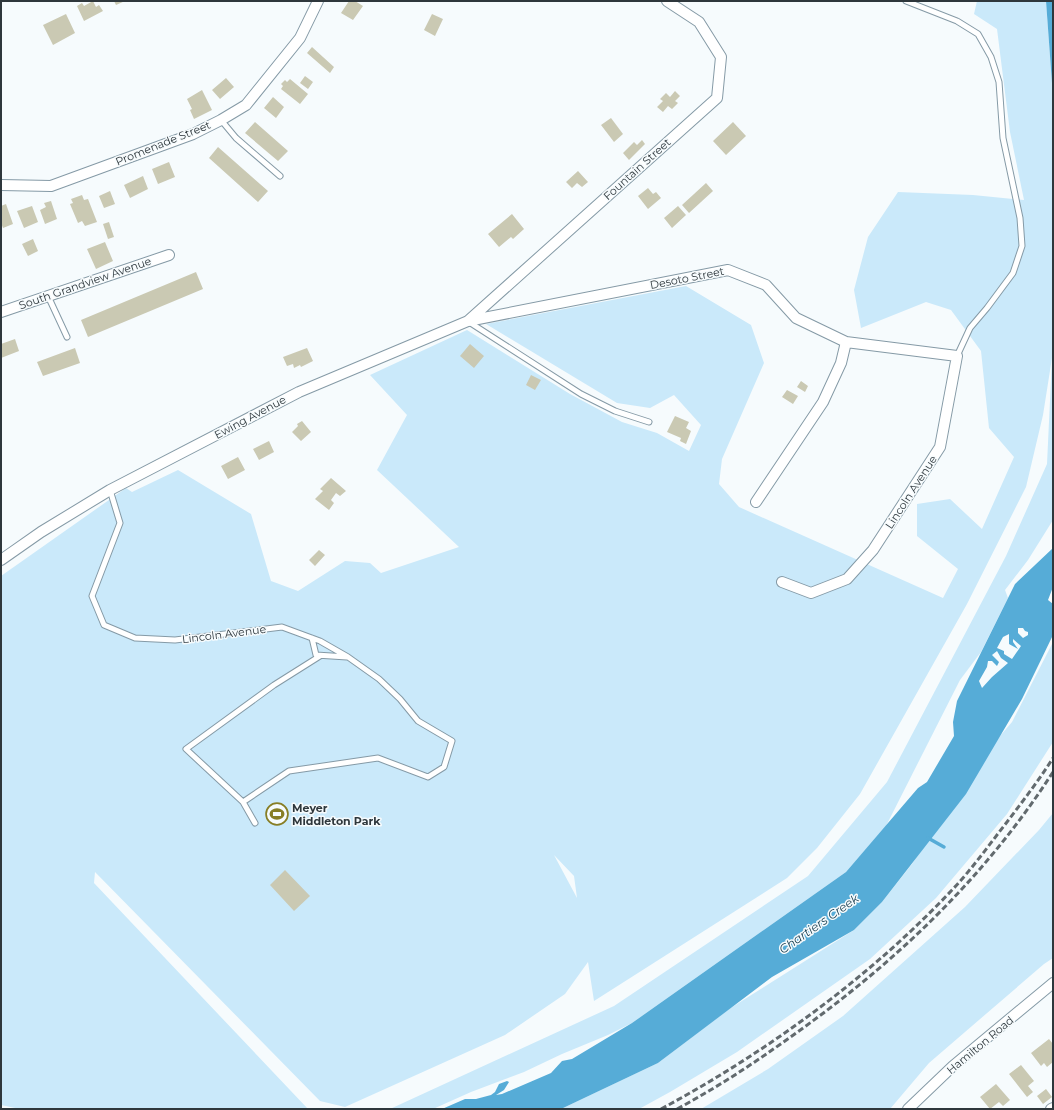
<svg xmlns="http://www.w3.org/2000/svg" width="1054" height="1110" viewBox="0 0 1054 1110" font-family="Montserrat,sans-serif">
	<rect width="100%" height="100%" fill="#f6fbfd"/>
	<path fill="#cae9fa" fill-rule="evenodd" d="M977 1H1046L1053 97V520L1028 560 1005 590 1008 598 981 652 960 680 886 826 846 872 632 1023 608 1035 562 1054 524 1072 471 1092 433 1109H390L614 1006 808 876 887 782 1006 556 1047 464 1052 358 1043 415 1026 487 967 604 860 794 817 848 787 878 594 1001 588 962 565 994 505 1035 345 1107 320 1101 95 872 94 883 308 1109H20L1 1105V576L126 488 132 492 178 470 251 514 271 581 298 591 345 561 370 563 381 573 459 547 377 470 407 415 370 375 467 330 570 394 622 422 657 433 689 451 701 425 674 395 650 408 617 403 486 324 686 286 751 325 764 363 722 459 719 484 739 507 943 598 958 569 917 536V504L950 499 982 529 1014 457 989 428 981 351 951 310 926 302 861 328 854 290 868 237 898 192 973 195 1024 200 1010 132 997 29 974 14ZM554 855 574 876 577 898Z
		M1053 642V742L1007 814 936 898 870 959 737 1052 670 1092 639 1109H561L658 1063 729 1009 854 930 882 902 912 864 1000 736 1012 722Z
		M1053 813V958L1044 964 929 1063 890 1109H701L768 1069 843 1016 965 907 1039 830Z"/>
	<path fill="#56acd7" fill-rule="evenodd" d="M1046 1H1053V97Z
		M1053 548V587L1048 600 1053 604V635L1022 699 966 794 882 902 854 930 772 977 658 1063 561 1109H442L465 1099H476L491 1095 495 1092 499 1084 507 1081 509 1082 504 1090 496 1095 502 1094 551 1073 562 1061 572 1059 632 1023 846 872 918 788 927 782 954 736 953 722 957 701 1015 584ZM1018 628H1023L1025 631 1028 632V635L1023 638 1018 633ZM1009 634V644L1018 649 1013 642V639L1021 646 1012 659 1004 654V651L997 648 1003 637ZM997 651 1001 658 1008 663 992 677 982 688 979 681 987 667 988 661H992L997 666 999 662 992 655Z"/>
	<g fill="none" stroke-linecap="round" stroke-linejoin="round">
		<path stroke="#56acd7" stroke-width="3.5" d="M928 838 944 847"/>
	</g>
	<path fill="#cac9b3" d="M93 1 96 7 99 5 103 11 84 21 77 6 82 3 84 6Z
		M114 1H125L116 5Z
		M349 1H355L363 6 353 20 341 13Z
		M66 14 75 33 53 45 43 25Z
		M432 14 443 19 435 36 424 30Z
		M312 47 334 67 330 73 307 53Z
		M305 76 313 82 308 89 300 83Z
		M226 78 234 87 220 99 212 90Z
		M290 79 308 94 300 104 281 89 283 86 281 84 285 80 287 82Z
		M202 90 212 110 194 119 190 110 192 109 187 99Z
		M675 91 680 96 675 101 678 103 672 109 668 106 663 112 657 107 663 101 660 99 666 93 670 97Z
		M273 97 284 107 276 118 264 108Z
		M611 118 623 134 614 142 601 125Z
		M255 122 288 151 278 161 245 133Z
		M733 122 746 136 726 155 713 141Z
		M642 140 645 144 629 160 623 153 634 142 637 145Z
		M218 147 268 191 258 202 209 158Z
		M169 162 175 177 158 184 152 169Z
		M578 171 588 182 582 187 577 183 572 188 566 182Z
		M143 176 148 189 130 198 124 185Z
		M706 183 713 191 689 213 682 205Z
		M648 188 653 194 656 192 661 198 648 209 638 196Z
		M110 191 115 204 104 208 99 196Z
		M82 195 84 200 88 199 97 222 85 226 82 221 78 223 70 204 73 203 71 199Z
		M51 201 57 219 45 224 40 210 46 207 44 203Z
		M6 204 13 224 3 228 1 223V206Z
		M32 206 38 222 24 228 17 211Z
		M678 206 686 215 672 228 664 218Z
		M512 214 524 229 513 239 511 237 499 247 488 234Z
		M109 222 114 237 108 239 103 224Z
		M33 239 38 251 28 256 22 244Z
		M105 242 113 261 96 269 87 249Z
		M196 272 203 289 88 337 81 320Z
		M15 339 19 351 1 358V344Z
		M470 344 484 356 474 368 460 356Z
		M75 348 80 363 43 376 37 362Z
		M307 348 313 361 301 367 300 365 294 368 293 364 287 366 283 357Z
		M531 375 541 380 535 390 526 385Z
		M801 381 808 386 805 392 797 387Z
		M787 390 798 396 793 404 782 397Z
		M675 416 689 422 686 428 691 431 686 444 680 441 681 438 667 432Z
		M302 421 311 432 301 441 292 432 298 426 297 424Z
		M269 441 274 452 259 460 253 449Z
		M238 457 245 470 228 479 221 466Z
		M331 478 346 491 340 496 336 493 331 500 334 503 329 510 315 499 323 491 320 489Z
		M319 550 325 555 315 566 309 560Z
		M285 870 310 896 294 911 270 885Z
		M1049 1039 1053 1044V1062L1047 1067 1044 1063 1041 1066 1031 1053Z
		M1021 1065 1034 1081 1028 1086 1033 1092 1027 1097 1009 1074Z
		M996 1084 1010 1100 1003 1106 999 1102 990 1109 980 1097Z
		M1046 1089 1052 1097 1043 1104 1037 1096Z"/>
	<g fill="none" stroke-linecap="round" stroke-linejoin="round">
		<g stroke="#859aa6" stroke-width="7">
			<path id="lane" d="M906 1 957 21 978 34 991 57 999 82 1003 138 1020 218 1022 246 1013 273 987 308 970 328 957 356
				M221 120 236 138 280 176
				M48 296 67 337
				M469 322 581 394 615 411 649 422
				M110 490 120 523 92 596 104 625 135 638 175 640 282 627 320 641 348 657 379 679 400 699 418 721 452 741 444 767 428 777 378 758 289 771 243 802
				M312 638 316 655 347 657
				M255 823 243 802 186 749 274 685 320 656"/>
		</g>
		<g stroke="#859aa6" stroke-width="12">
			<path id="street" d="M1 185 51 186 193 134 221 120 246 105 300 38 318 1
				M1 312 169 255
				M468 321 717 98 721 57 699 22 667 1
				M756 502 823 402 841 363 846 342
				M1 560 41 532 110 490 299 392 468 321 728 270 766 285 796 318 846 342 957 356 940 447 873 550 847 579 811 593 782 582
				M908 1109 953 1066 1053 983
				M1051 1109 1053 1108"/>
		</g>
		<use href="#lane" stroke="#fff" stroke-width="5"/>
		<use href="#street" stroke="#fff" stroke-width="10"/>
		<path stroke="#626a6e" stroke-width="3" stroke-dasharray="6 3" stroke-linecap="butt" d="M661 1109C767 1052 870 977 952 890 972 869 989 845 1007 822 1023 801 1039 780 1053 758
			M677 1109C716 1088 753 1064 789 1038 893 965 984 879 1053 772"/>
	</g>
	<defs>
		<g id="stadium-ring" transform="scale(1.15)"><circle r="9.5" fill="#f6fbfd" stroke="#877e25" stroke-width="1.5"/><path d="M0-5a6.5 5 0 1 0 0 10a6.5 5 0 1 0 0-10ZM-3.5-1.8h7v3.6h-7Z" fill="#877e25"/></g>
	</defs>
	<g fill-rule="evenodd">
		<use href="#stadium-ring" x="277" y="814"/>
	</g>
	<g text-anchor="middle" stroke-width="3" stroke-linejoin="round" paint-order="stroke">
		<g font-size="11" fill="#2e373c" stroke="#f6fbfd">
			<text transform="translate(163 143) rotate(-22)" y="4">Promenade Street</text>
			<text transform="translate(637 169) rotate(-42)" y="4">Fountain Street</text>
			<text transform="translate(687 278) rotate(-11)" y="4">Desoto Street</text>
			<text transform="translate(85 283) rotate(-19)" y="4">South Grandview Avenue</text>
			<text transform="translate(250 417) rotate(-28)" y="4">Ewing Avenue</text>
			<text transform="translate(911 492) rotate(-57)" y="4">Lincoln Avenue</text>
			<text transform="translate(224 634) rotate(-7)" y="4">Lincoln Avenue</text>
			<text transform="translate(980 1045) rotate(-40)" y="4">Hamilton Road</text>
		</g>
		<g font-size="11" font-weight="bold" fill="#2e373c" stroke="#f6fbfd" text-anchor="start">
			<text x="292" y="812">Meyer<tspan x="292" dy="13">Middleton Park</tspan></text>
		</g>
		<g font-size="12" font-style="italic" fill="#183e50" stroke="#f6fbfd">
			<text transform="translate(819 924) rotate(-35)" y="4">Chartiers Creek</text>
		</g>
	</g>
	<rect width="1054" height="1110" fill="none" stroke="#2e373c" stroke-width="4"/>
</svg>
